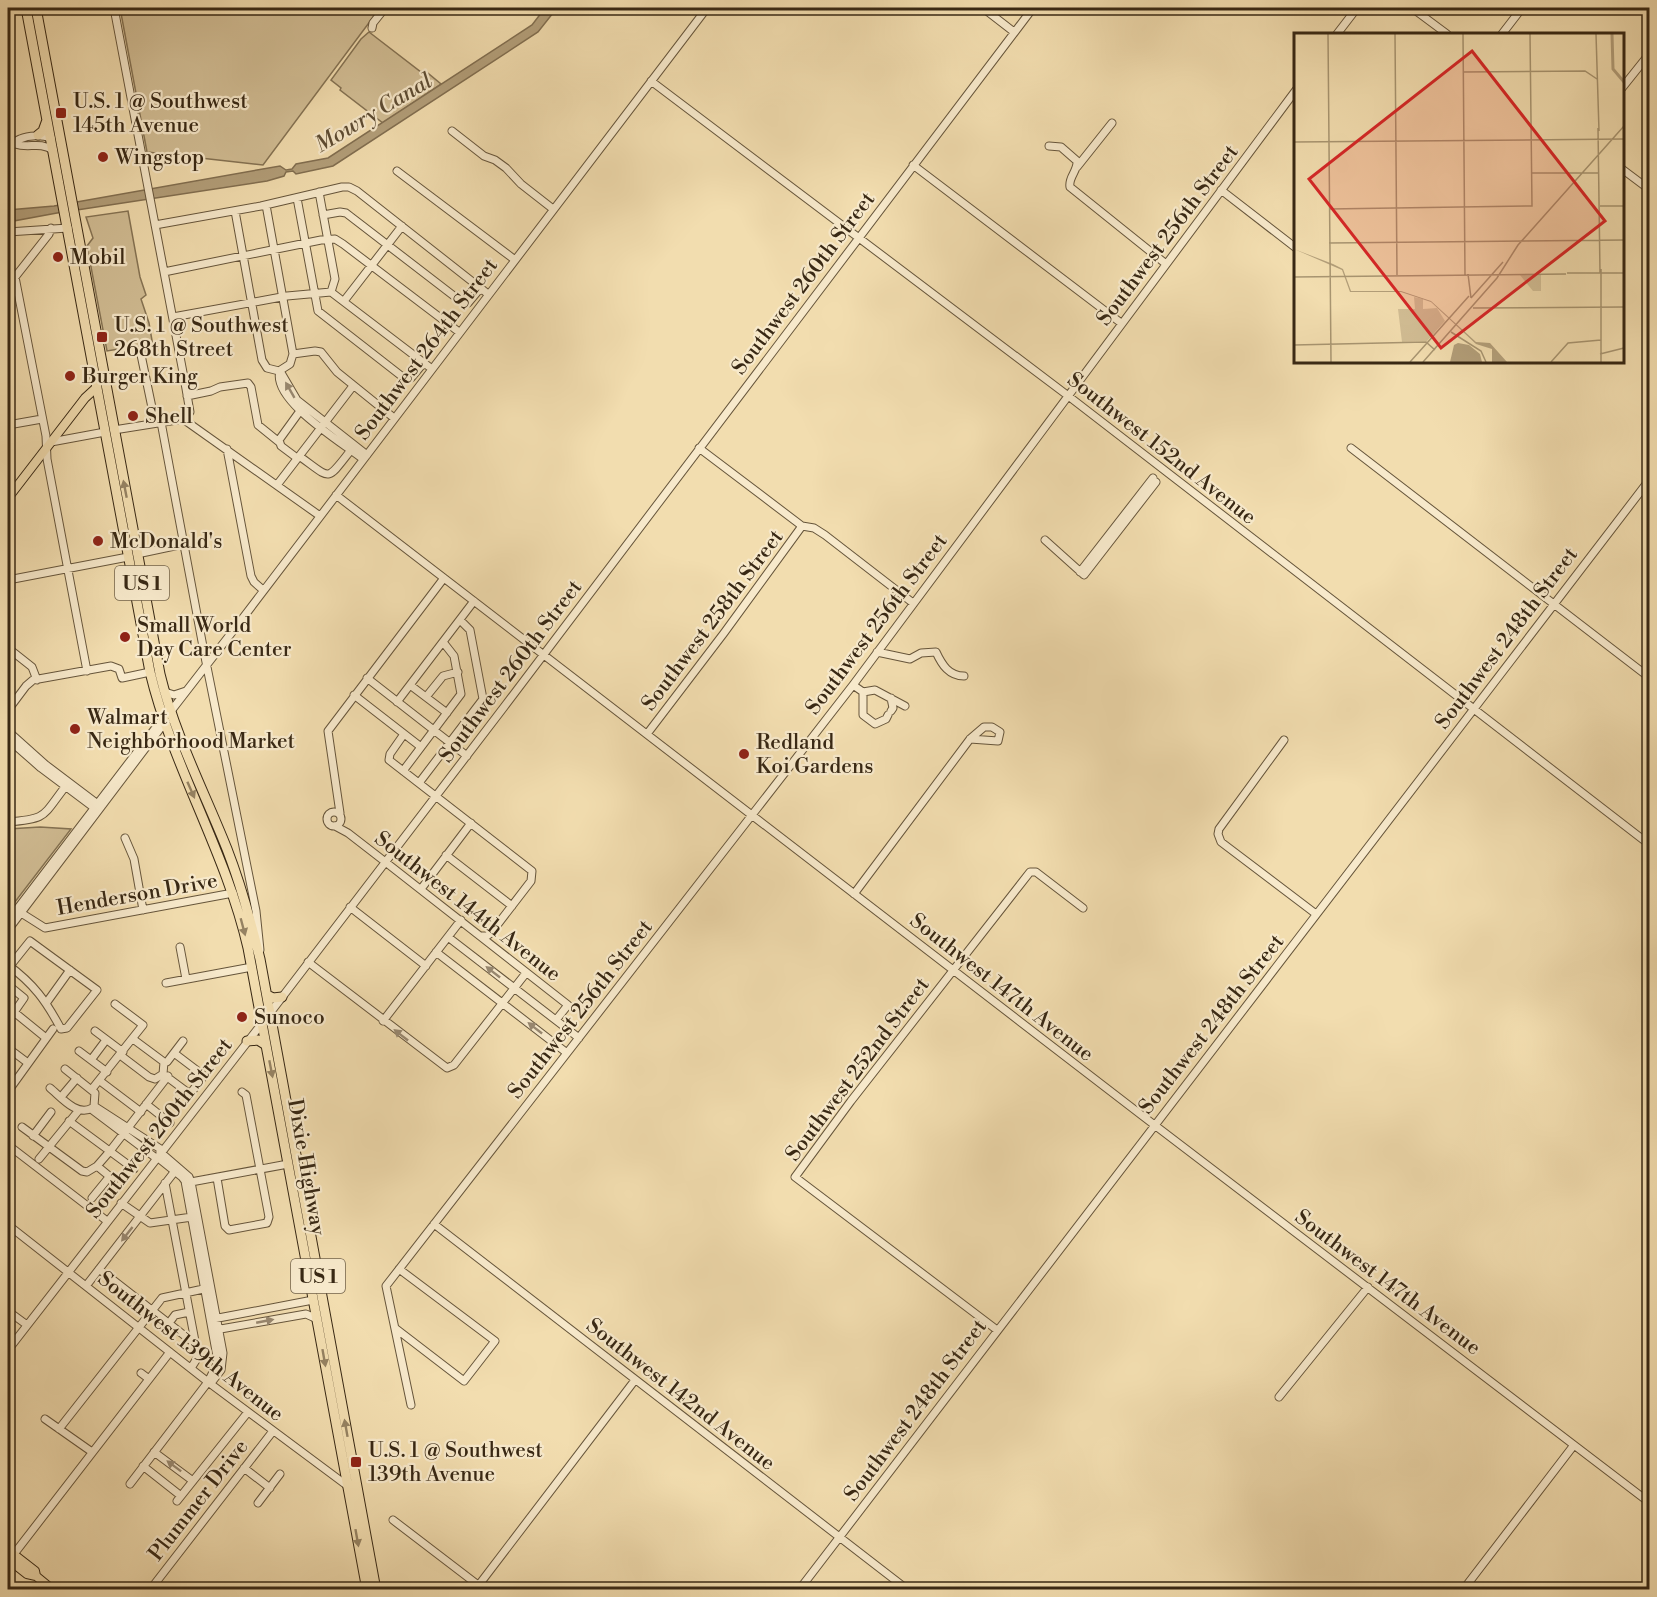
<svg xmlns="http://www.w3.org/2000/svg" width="1657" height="1597" viewBox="0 0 1657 1597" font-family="'Libre Bodoni',serif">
	<rect width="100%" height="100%" fill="#f2ddaf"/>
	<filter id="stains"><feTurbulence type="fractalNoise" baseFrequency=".00333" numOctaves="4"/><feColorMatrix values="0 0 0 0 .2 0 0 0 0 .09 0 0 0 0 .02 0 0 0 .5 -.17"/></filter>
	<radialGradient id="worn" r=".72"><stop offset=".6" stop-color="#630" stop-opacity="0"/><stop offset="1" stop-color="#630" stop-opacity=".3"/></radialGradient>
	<path fill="#d2be95" stroke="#857354" stroke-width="1.5" d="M120 8H380L263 165 147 152Z
		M369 32 421 72 424 70 441 84 383 123 340 90 341 88 331 80 361 39Z
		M128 211 140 277 146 295 141 299 149 323 154 352 143 356 142 350 131 347 107 351 87 246 93 238 86 217Z
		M40 827 71 829 8 911V829Z"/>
	<path fill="#b39f7a" stroke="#826f51" stroke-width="1.5" d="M545 8H557L538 32 333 166 296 174 293 171 286 172 284 176 267 181 57 213 8 222V210L54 206 280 166 286 170 292 169 296 164 328 158 532 25Z"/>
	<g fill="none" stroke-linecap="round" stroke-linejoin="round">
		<g stroke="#66553b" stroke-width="9">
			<path id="minor" d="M114 8 185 383 190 412 183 419
				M983 8 1014 32
				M1412 8 1447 34
				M372 28 373 23 385 8
				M1337 34 1357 8
				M1502 34 1522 8
				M651 81 1067 395 1650 845
				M1622 88 1650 53
				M452 131 484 156 495 160 506 168 521 184 553 209
				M15 144C30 149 38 141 53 150
				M8 146C14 145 15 141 20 139 29 135 42 135 51 138
				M1049 146 1061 147 1077 161C1078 171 1068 177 1070 187L1166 264
				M913 165 1121 323
				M1077 167 1112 123
				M1622 169 1650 190
				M397 171 515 260
				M1221 190 1296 248
				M319 192 335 279 331 292
				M297 198 318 311 404 378H411L421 366 425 364
				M235 211 262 360 267 368 279 371 290 364 293 354 266 205
				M323 215 340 212 346 213 463 303H468L478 291 482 290
				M155 225 261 206 342 187H349L357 191 488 294
				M8 232 68 228
				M164 272 321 240 335 239 343 244 459 332
				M15 277 46 436 47 459 87 671
				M8 286 49 234 51 228
				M344 301 402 226
				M173 317 287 296 331 292 432 369
				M140 350 155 422
				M293 354 315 351 321 352 337 372 394 418
				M187 396 211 391 220 387 248 383 251 387 258 425 279 442
				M161 422 204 652 256 911 260 950
				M8 425 42 419
				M114 430 183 419 320 516
				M51 442 105 432
				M699 448 802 526 814 528 825 535 913 603
				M1351 448 1650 678
				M227 449 251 576 254 582 263 590
				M299 456C332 479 325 483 351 450
				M297 458 281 446 279 440 300 411
				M363 459C343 443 271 400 280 371L297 400 367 455
				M277 485 353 386
				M336 495 1144 1117 1650 1503
				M1045 540 1084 575 1156 482
				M137 554 184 544
				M1080 572 1153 478
				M8 580 128 557
				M8 648 32 667 37 680
				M877 652 910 659 921 653 936 652C942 665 949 676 964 676
				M367 678 467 756
				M410 685 447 713
				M853 685 863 692 875 690 905 706
				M165 692 174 695 186 691
				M863 692V715L875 724 886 719 888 715
				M354 695 421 747
				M426 697 443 676 458 672
				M397 702 474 601
				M8 710 26 686 33 680 111 666 119 669 122 678 150 672
				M891 711 893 708 891 698
				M8 731 46 765 99 805
				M404 734 390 754 389 760 532 871 531 881 491 933 487 936H482
				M647 734 724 633 802 526
				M8 739 41 768 97 810
				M1284 740 1219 829 1218 834 1221 842 1316 914
				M403 771 461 694 454 656 443 642
				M419 783 483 699 470 630 460 620
				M327 819a7 7 0 1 1 14 0a7 7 0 1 1-14 0Z
				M340 813 328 731 444 578
				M8 822C47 819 42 817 65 787
				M335 826 348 833 379 857 568 1005 556 1020
				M125 838 134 859 143 910
				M446 855 512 906
				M421 889 471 823
				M854 894 970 739 984 727H992L1000 732 998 741 970 739
				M350 907 426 966
				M18 911 45 928 233 893
				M8 921 163 718 171 711 236 627 707 8
				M8 930 166 721
				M448 937 579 1038
				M180 947 186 979
				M436 952 567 1053
				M308 962 447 1068 454 1065 526 973
				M8 965C34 984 46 1001 61 1029L67 1028 97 990 30 941 10 966
				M166 983 252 967
				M8 985 24 998 8 1021
				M47 1002 70 970
				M14 1012 46 1038
				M383 1021 461 920
				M95 1031 123 1052
				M133 1039 164 1062
				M8 1048 28 1063
				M79 1051 107 1072
				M120 1055 149 1077 155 1079 163 1074
				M91 1060 106 1040
				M65 1069 95 1093 94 1106
				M163 1074 190 1094 203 1077V1075L174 1053
				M163 1074 164 1062H167L183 1041
				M100 1081 141 1112
				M50 1088C61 1097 77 1117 92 1108
				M8 1089 9 1090 53 1029
				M92 1089 143 1025 115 1004
				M61 1097 77 1078
				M146 1104 170 1123
				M94 1106 162 1150
				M91 1109 156 1158
				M69 1121 134 1169
				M22 1127 82 1171 87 1172 97 1166 110 1151 168 1076
				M33 1136 51 1112
				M8 1145 107 1221
				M160 1152 189 1177 191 1182 223 1353 221 1370 211 1383
				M39 1159 79 1110
				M97 1166 114 1180
				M217 1178 225 1226 229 1230 267 1223 269 1217 246 1095 242 1092
				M191 1182 288 1164
				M165 1183 198 1357 191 1368
				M92 1198 110 1176
				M121 1203 150 1223 192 1217
				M434 1224 908 1590
				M8 1225 208 1382 349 1487
				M99 1269 194 1343
				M86 1286 175 1171
				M8 1311 27 1325
				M213 1319 313 1300
				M169 1323 175 1315 189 1312
				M395 1328 464 1381 495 1341 399 1269
				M215 1330 306 1314 317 1319
				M997 1330 795 1177 851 1101 1030 872H1036L1083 908
				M8 1350 270 1013 504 707 1033 8
				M141 1373 149 1379
				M1279 1397 1368 1287
				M411 1405 386 1286 853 685 1296 90
				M45 1419 92 1452
				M59 1429 162 1298 208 1288
				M154 1452 193 1481
				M143 1466 181 1496
				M244 1468 270 1488
				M130 1484 208 1382 218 1362 185 1181 182 1177 157 1157
				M177 1501 248 1412
				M258 1503 280 1474
				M393 1520 478 1585
				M14 1554 170 1352
				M150 1590 273 1431
				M475 1590 635 1380
				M799 1590 1650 479
				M1463 1590 1574 1445"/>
		</g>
		<g stroke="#382814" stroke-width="10">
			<path id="major" d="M8 498 85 398 97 387
				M8 1550 35 1571 36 1576 53 1590
				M8 1559 27 1574 36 1576"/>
		</g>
		<g stroke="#382814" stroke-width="11">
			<path id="highway" d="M26 8 150 672C173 768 226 852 248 948L367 1590
				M36 8 160 674C175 736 204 791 227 849 241 885 251 922 260 959L376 1590
				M38 135 43 131 47 120
				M267 995 273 998 282 997
				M247 1041 258 1040 266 1045"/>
		</g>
		<use href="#minor" stroke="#f7e9cb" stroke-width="7"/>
		<use href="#major" stroke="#f2ddaf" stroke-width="8"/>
		<use href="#highway" stroke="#f2ddaf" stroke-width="9"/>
	</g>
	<defs><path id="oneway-solid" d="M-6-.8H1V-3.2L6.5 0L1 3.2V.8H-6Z" transform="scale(1.5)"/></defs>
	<g fill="#988870">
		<use href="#oneway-solid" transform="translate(290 390) rotate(-120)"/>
		<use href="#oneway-solid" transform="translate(493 972) rotate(-142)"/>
		<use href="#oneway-solid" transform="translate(535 1028) rotate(-142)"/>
		<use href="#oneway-solid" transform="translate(401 1035) rotate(-142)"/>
		<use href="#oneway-solid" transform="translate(127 1234) rotate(128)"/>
		<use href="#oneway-solid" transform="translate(265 1321) rotate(-11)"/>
		<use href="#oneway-solid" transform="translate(174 1466) rotate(-143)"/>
	</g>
	<g fill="#958262">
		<use href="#oneway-solid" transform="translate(125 489) rotate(-101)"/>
		<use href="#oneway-solid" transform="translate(191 790) rotate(66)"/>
		<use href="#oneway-solid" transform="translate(243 927) rotate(75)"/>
		<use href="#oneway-solid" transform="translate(271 1069) rotate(79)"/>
		<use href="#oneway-solid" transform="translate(324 1358) rotate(80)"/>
		<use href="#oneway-solid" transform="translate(346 1428) rotate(-100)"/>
		<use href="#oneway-solid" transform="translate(357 1538) rotate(80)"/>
	</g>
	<g fill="#8f2418" stroke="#f7e9cb" stroke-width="2">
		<rect x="55" y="107" width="12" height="12" rx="3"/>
		<circle cx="103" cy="157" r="6"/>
		<circle cx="58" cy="257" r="6"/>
		<rect x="96" y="331" width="12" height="12" rx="3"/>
		<circle cx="70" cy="376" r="6"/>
		<circle cx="133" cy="416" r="6"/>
		<circle cx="98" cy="541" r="6"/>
		<circle cx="125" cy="637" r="6"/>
		<circle cx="75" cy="729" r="6"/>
		<circle cx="744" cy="754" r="6"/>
		<circle cx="242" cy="1017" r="6"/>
		<rect x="350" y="1456" width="12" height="12" rx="3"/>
	</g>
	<g text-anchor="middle" stroke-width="4.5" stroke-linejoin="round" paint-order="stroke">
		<g fill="#f7e9cb" stroke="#71624b" stroke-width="1.5">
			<rect x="115" y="566" width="54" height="34" rx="4.5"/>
			<rect x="291" y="1259" width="54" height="34" rx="4.5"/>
		</g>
		<g font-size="20" font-weight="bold" fill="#382814">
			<text x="142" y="590">US 1</text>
			<text x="318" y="1283">US 1</text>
		</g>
		<g font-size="21" fill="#382814" stroke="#f7e9cb" text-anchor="start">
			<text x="73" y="108">U.S. 1 @ Southwest<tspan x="73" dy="24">145th Avenue</tspan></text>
			<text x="115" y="164">Wingstop</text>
			<text x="70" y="264">Mobil</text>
			<text x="114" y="332">U.S. 1 @ Southwest<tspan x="114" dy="24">268th Street</tspan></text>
			<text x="82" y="383">Burger King</text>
			<text x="145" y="423">Shell</text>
			<text x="110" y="548">McDonald's</text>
			<text x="137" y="632">Small World<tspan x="137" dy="24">Day Care Center</tspan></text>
			<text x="87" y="724">Walmart<tspan x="87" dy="24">Neighborhood Market</tspan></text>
			<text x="756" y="749">Redland<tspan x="756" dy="24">Koi Gardens</tspan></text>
			<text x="254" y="1024">Sunoco</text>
			<text x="368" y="1457">U.S. 1 @ Southwest<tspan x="368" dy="24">139th Avenue</tspan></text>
		</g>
		<g font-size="21" fill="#382814" stroke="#f7e9cb">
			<text transform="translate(1167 235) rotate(-53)" y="7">Southwest 256th Street</text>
			<text transform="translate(803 283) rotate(-53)" y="7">Southwest 260th Street</text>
			<text transform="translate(426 349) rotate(-53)" y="7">Southwest 264th Street</text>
			<text transform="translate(1162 448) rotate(38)" y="7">Southwest 152nd Avenue</text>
			<text transform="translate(712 620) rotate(-53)" y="7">Southwest 258th Street</text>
			<text transform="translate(876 624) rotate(-53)" y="7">Southwest 256th Street</text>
			<text transform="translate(1506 638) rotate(-53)" y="7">Southwest 248th Street</text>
			<text transform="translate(510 671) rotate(-53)" y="7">Southwest 260th Street</text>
			<text transform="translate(137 894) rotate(-10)" y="7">Henderson Drive</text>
			<text transform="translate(468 906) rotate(38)" y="7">Southwest 144th Avenue</text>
			<text transform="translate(1002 987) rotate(38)" y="7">Southwest 147th Avenue</text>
			<text transform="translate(580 1009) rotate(-52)" y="7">Southwest 256th Street</text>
			<text transform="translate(1211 1024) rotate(-52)" y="7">Southwest 248th Street</text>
			<text transform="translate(857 1069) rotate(-53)" y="7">Southwest 252nd Street</text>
			<text transform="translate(159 1128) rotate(-52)" y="7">Southwest 260th Street</text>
			<text transform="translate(307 1167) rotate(80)" y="7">Dixie Highway</text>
			<text transform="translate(1388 1282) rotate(37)" y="7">Southwest 147th Avenue</text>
			<text transform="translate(191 1346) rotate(38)" y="7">Southwest 139th Avenue</text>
			<text transform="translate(681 1394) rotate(38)" y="7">Southwest 142nd Avenue</text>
			<text transform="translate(915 1410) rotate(-53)" y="7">Southwest 248th Street</text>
			<text transform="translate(198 1500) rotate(-52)" y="7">Plummer Drive</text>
		</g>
		<g font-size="22" font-style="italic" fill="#5d4c33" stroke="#f7e9cb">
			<text transform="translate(373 112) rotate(-31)" y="8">Mowry Canal</text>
		</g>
	</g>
	<g transform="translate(1294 33)">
		<rect width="330" height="330" fill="#f2ddaf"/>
		<path d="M226 242H247V258H239ZM120 264 129 266V276L143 275 151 288 133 308 108 309 104 276H121Z" fill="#d2be95"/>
		<path d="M0 216 39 231 49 236 57 258H107L137 268 182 309 196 310 213 329H198V316L182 311 137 269 107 259H56L48 237ZM164 310 175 312 186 321 188 329H156L160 312Z" fill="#b39f7a"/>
		<path fill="none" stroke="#b39f7a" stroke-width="3" d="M318 1 319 36 330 49"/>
		<path fill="none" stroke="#a89571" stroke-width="1.5" d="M34 1 37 329M101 1 103 242M169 1 171 242M302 1 305 98M169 39 291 38 303 46M304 95 306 240M0 109 330 106M238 140H305M306 173H330M35 176 238 173 236 1M35 210 330 207M307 236V329M273 240H330M174 241 177 265M0 244 272 241M177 265 209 229M179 275 330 274M157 299 187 318 192 329M0 312 132 309 141 317M306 321 330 315M116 329 175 263M129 329 203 245 224 212 330 93M257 329 274 310 307 307"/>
		<path fill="#d62828" fill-opacity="0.15" stroke="#d62828" stroke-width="3" d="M178 18 311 188 147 315 15 146Z"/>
		<rect width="330" height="330" fill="none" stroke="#382814" stroke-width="3"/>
	</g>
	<rect width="1657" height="1597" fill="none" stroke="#f2ddaf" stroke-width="30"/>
	<rect x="9" y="9" width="1639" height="1579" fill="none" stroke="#382814" stroke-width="3"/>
	<rect x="15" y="15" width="1627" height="1567" fill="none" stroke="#382814" stroke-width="1.5"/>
	<rect width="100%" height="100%" filter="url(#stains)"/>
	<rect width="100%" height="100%" fill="url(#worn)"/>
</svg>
